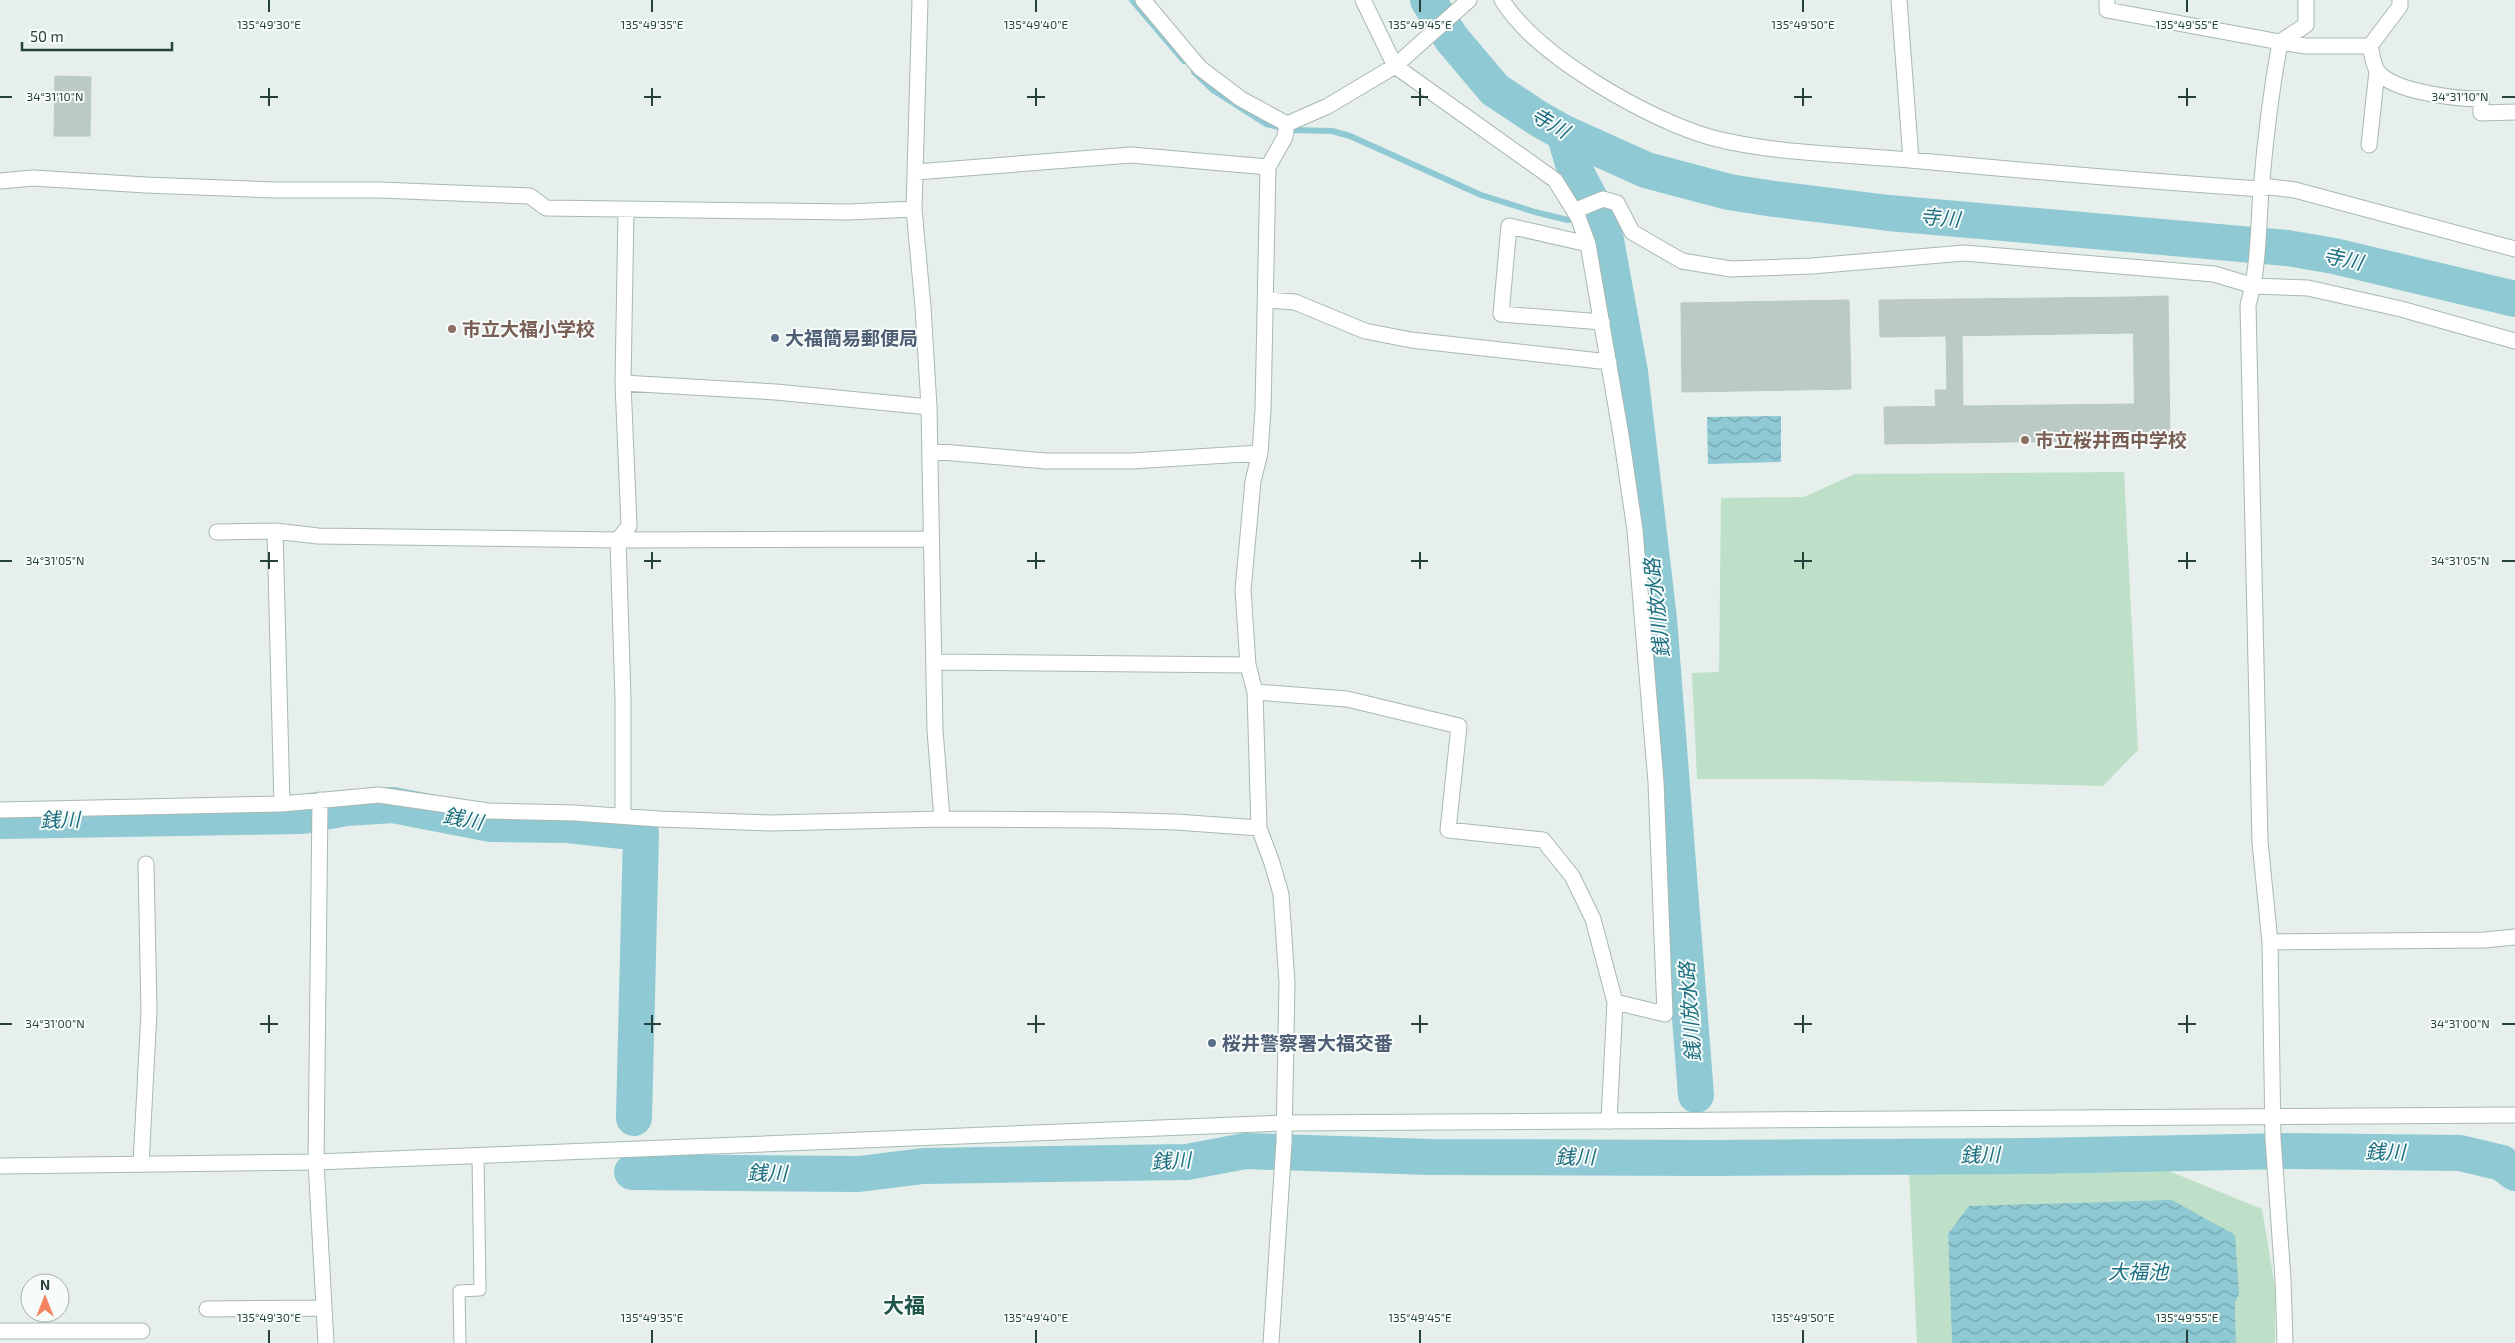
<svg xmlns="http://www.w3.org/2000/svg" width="2515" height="1343" viewBox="0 0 2515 1343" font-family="'Exo 2','Noto Sans JP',sans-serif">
	<defs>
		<pattern id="water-waves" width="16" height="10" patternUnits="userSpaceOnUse" patternTransform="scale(1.25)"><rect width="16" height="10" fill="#8ec9d4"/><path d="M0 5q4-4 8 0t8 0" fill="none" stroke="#74a5ad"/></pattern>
	</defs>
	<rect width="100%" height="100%" fill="#e6efeb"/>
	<path fill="#bfe0c8" d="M2124 472 2138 750 2103 786 1815 779H1697L1692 673 1719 672 1721 498 1804 497 1855 474Z
		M2149 1163 2262 1209 2275 1287V1343H2236L2235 1303 2239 1294 1948 1234 1952 1343H1917L1909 1170Z"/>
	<path fill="url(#water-waves)" d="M1781 416V462L1708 464 1707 417Z
		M2172 1200 2235 1235 2239 1294 2235 1303 2236 1343H1952L1948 1234 1969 1206Z"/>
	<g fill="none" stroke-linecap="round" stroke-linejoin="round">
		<path stroke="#8ec9d4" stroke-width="6" d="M1132 0 1184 61
			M1194 72 1213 90 1266 124 1291 130 1332 131 1350 136 1481 195 1535 212 1568 220 1598 214"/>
		<path stroke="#8ec9d4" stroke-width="36" d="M1428 0 1451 38 1495 90 1539 119 1564 133 1646 170 1729 192 1774 199 1889 213 2287 248 2334 256 2515 299
			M1564 133 1575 170 1598 214 1606 240 1630 372 1659 619 1696 1095
			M0 821 302 816 346 808 393 805 491 824 568 825 641 833 634 1118
			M632 1172 859 1174 923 1166 1187 1162 1245 1151 1430 1157 1709 1158 2029 1156 2290 1151 2460 1153 2502 1163 2515 1173"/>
	</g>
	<path fill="#bbcac4" stroke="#b8c9c2" d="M55 76 91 77 90 136H54Z
		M2168 296 2170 440H2135L2133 297Z
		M2133 297V333L1880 337 1879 300Z
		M1849 300 1851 389 1682 392 1681 303Z
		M1962 335 1963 406 1936 407 1935 390H1947L1946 336Z
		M2134 404 2135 440 1885 444 1884 407Z"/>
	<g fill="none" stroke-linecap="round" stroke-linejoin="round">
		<g stroke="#a8b8b2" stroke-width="13">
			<path id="lane" d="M460 1343 459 1291 480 1290 478 1156"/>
		</g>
		<g stroke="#a8b8b2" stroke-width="17">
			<path id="street" d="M920 0 914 209 923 307 929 407 935 730 942 819
				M1143 0 1200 68 1241 99 1287 124
				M1363 0 1395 66 1555 180 1578 217 1588 244 1621 435 1635 530 1656 782 1665 1014 1615 1002 1609 1121
				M1502 0C1535 55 1650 121 1713 138 1776 154 1845 154 1910 160 2027 171 2144 181 2261 189L2270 187 2295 190 2515 249
				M1899 0 1911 160
				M2107 0V10L2280 42 2306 46H2370
				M2370 46C2372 53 2373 66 2378 72 2394 92 2457 99 2481 99V113L2515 112
				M2370 46 2400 6V0
				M1287 124 1328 106 1395 66 1469 0
				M2369 145 2377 71
				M916 172 1131 155 1268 167
				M0 181 33 178 146 185 275 190H380L530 196 546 208 848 212 914 209
				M1574 211 1603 199 1617 203 1632 232 1682 261 1731 269 1812 266 1964 253 2214 274 2254 286 2308 288 2401 309 2515 341
				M1588 244 1509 226 1501 314 1602 322
				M1265 300 1295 302 1365 331 1411 340 1609 362
				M623 383 776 392 929 407
				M930 451 1046 461H1131L1260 453
				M275 531 282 804
				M217 532 275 531 318 536 618 540 930 539
				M934 662 1248 665
				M1255 692 1347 699 1459 726 1448 830 1543 840 1572 876 1593 919 1615 1002
				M320 800 316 1162 326 1343
				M0 810 282 804 379 795 488 811 575 813 659 819 771 823 942 819 1102 820 1176 822 1259 828
				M623 816V699L618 540 629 526 623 383 626 210
				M2270 942 2484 940 2515 937
				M141 1164 149 1012 146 864
				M207 1309 324 1308
				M0 1331H142
				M1271 1343 1284 1142 1287 983 1281 894 1272 863 1259 828 1255 692 1248 665 1243 590 1253 481 1260 453 1263 410 1268 167 1285 137 1287 124
				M2285 1343 2283 1279 2273 1139 2270 942 2260 842 2248 305C2259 269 2258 228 2261 191 2265 141 2271 91 2280 42L2306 25V0"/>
		</g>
		<g stroke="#a4bbb3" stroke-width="17">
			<path id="secondary" d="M0 1166 316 1162 1284 1123 2515 1115"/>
		</g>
		<use href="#lane" stroke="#fff" stroke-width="11"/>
		<use href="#street" stroke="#fff" stroke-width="15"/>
		<use href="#secondary" stroke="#fff" stroke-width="15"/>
	</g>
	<path fill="none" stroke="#24423a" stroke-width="2" d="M269 0V12M652 0V12M1036 0V12M1420 0V12M1803 0V12M2187 0V12M269 88V106M652 88V106M1036 88V106M1420 88V106M1803 88V106M2187 88V106M0 97H12M260 97H278M644 97H661M1027 97H1045M1411 97H1428M1794 97H1812M2178 97H2196M2502 97H2515M269 552V569M652 552V569M1036 552V569M1420 552V569M1803 552V569M2187 552V569M0 561H12M260 561H278M644 561H661M1027 561H1045M1411 561H1428M1794 561H1812M2178 561H2196M2502 561H2515M269 1015V1033M652 1015V1033M1036 1015V1033M1420 1015V1033M1803 1015V1033M2187 1015V1033M0 1024H12M260 1024H278M644 1024H661M1027 1024H1045M1411 1024H1428M1794 1024H1812M2178 1024H2196M2502 1024H2515M269 1330V1343M652 1330V1343M1036 1330V1343M1420 1330V1343M1803 1330V1343M2187 1330V1343"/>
	<g fill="#8d6e63" stroke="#f7fbf9" stroke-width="2">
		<circle cx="452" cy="329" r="5"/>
		<circle cx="2025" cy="440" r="5"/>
	</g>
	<g fill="#5c6f8a" stroke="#f7fbf9" stroke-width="2">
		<circle cx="775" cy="338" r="5"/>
		<circle cx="1212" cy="1043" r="5"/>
	</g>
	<g text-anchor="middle" stroke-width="4" stroke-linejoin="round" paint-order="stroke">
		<g font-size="19" font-weight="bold" fill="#785e54" stroke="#f7fbf9" text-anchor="start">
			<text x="462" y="336">市立大福小学校</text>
			<text x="2035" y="447">市立桜井西中学校</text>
		</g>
		<g font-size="19" font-weight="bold" fill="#4e5e75" stroke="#f7fbf9" text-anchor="start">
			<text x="785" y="345">大福簡易郵便局</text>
			<text x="1222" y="1050">桜井警察署大福交番</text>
		</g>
		<g font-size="20" font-style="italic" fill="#1c6f80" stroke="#f7fbf9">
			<text transform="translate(1550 123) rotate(30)" y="7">寺川</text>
			<text transform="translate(1940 218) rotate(5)" y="7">寺川</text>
			<text transform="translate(2343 259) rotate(12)" y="7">寺川</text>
			<text transform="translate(1657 608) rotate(-96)" y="7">銭川放水路</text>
			<text transform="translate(463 819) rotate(11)" y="7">銭川</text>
			<text transform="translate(60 820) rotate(-1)" y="7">銭川</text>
			<text transform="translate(1690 1012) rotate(-94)" y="7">銭川放水路</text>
			<text transform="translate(2385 1152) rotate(1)" y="7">銭川</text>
			<text transform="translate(1980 1155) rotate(-1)" y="7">銭川</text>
			<text x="1575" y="1164">銭川</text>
			<text transform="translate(1171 1161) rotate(-3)" y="7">銭川</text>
			<text transform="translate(767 1173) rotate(1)" y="7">銭川</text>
			<text x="2138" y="1279">大福池</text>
		</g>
		<g font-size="21" font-weight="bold" fill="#1f5548" stroke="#f7fbf9">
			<text x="904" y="1313">大福</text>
		</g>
	</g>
	<g font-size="12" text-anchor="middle" fill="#24423a" stroke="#f7fbf9" stroke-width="4" stroke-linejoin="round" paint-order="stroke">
		<text x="269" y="29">135°49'30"E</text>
		<text x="652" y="29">135°49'35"E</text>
		<text x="1036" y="29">135°49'40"E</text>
		<text x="1420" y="29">135°49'45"E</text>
		<text x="1803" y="29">135°49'50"E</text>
		<text x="2187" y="29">135°49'55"E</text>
		<text x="55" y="101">34°31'10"N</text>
		<text x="2460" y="101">34°31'10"N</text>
		<text x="55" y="565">34°31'05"N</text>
		<text x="2460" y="565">34°31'05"N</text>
		<text x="55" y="1028">34°31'00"N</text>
		<text x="2460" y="1028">34°31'00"N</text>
		<text x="269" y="1322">135°49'30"E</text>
		<text x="652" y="1322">135°49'35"E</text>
		<text x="1036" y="1322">135°49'40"E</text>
		<text x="1420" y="1322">135°49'45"E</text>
		<text x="1803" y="1322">135°49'50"E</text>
		<text x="2187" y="1322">135°49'55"E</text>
	</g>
	<g transform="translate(45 1298)"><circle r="24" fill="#f7fbf9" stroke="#a3b1ad"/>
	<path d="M0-4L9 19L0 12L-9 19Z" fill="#f4845f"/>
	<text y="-8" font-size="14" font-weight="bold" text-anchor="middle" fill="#24423a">N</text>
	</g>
	<path d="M22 42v8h150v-8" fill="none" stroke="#24423a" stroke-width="2.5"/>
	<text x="30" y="42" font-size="15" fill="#24423a" stroke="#f7fbf9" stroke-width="4" paint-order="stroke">50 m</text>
</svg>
